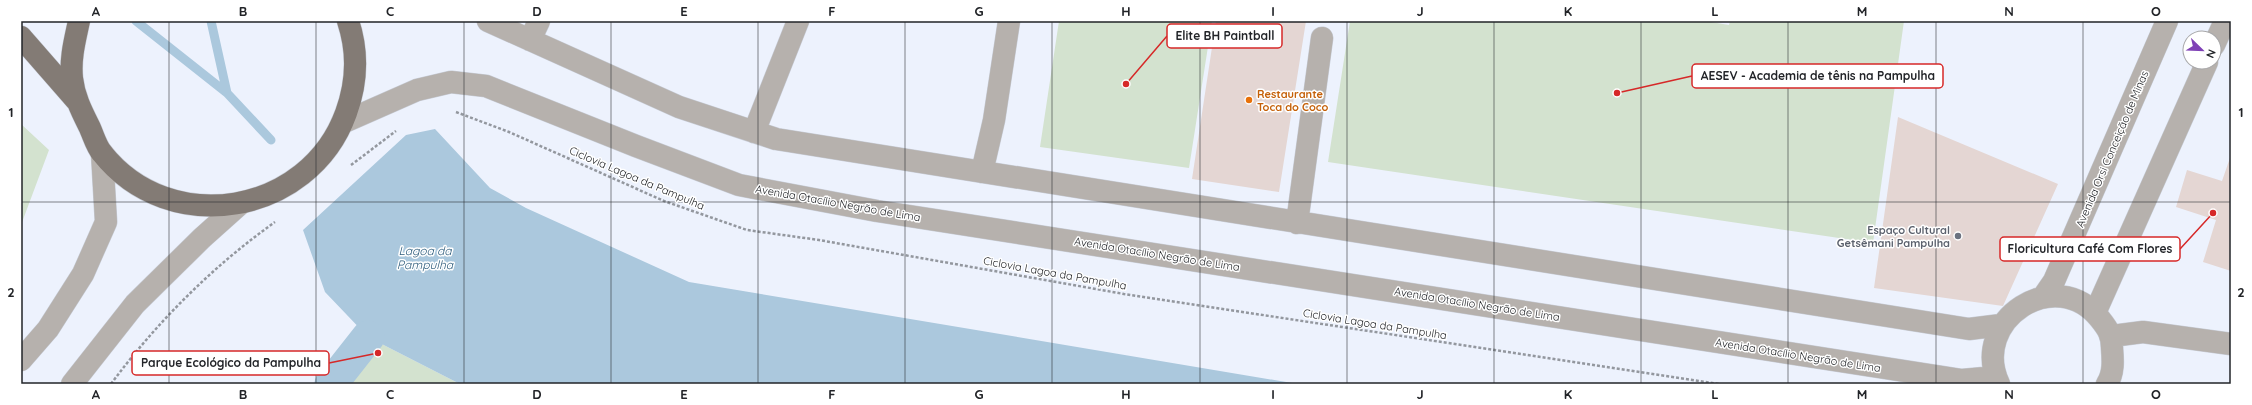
<svg xmlns="http://www.w3.org/2000/svg" width="2252" height="405" viewBox="0 0 2252 405" font-family="Quicksand,sans-serif">
	<rect width="100%" height="100%" fill="#edf2fd"/>
	<path fill="#d3e2cf" d="M1059 21H1212L1189 168 1040 147Z
		M1350 21H1705L1729 25 1730 21H1904L1873 243 1328 162Z
		M21 124 49 150 21 225Z
		M368 337 460 384H331Z"/>
	<path fill="#abc8dd" d="M435 129 490 188 526 208 689 282 1298 384H460L368 337 325 292 303 230 406 135Z"/>
	<g fill="none" stroke-linecap="round" stroke-linejoin="round">
		<path stroke="#abc8dd" stroke-width="9" d="M136 21 227 93 271 140
			M211 21 227 93"/>
		<path stroke="#abc8dd" stroke-width="33" d="M331 384 368 337"/>
	</g>
	<path fill="#e4d6d3" d="M1216 21H1306L1279 192 1192 179Z
		M1898 117 2058 184 2003 306 1874 288Z
		M2231 155V271L2203 262 2216 220 2176 207 2187 170 2222 181Z"/>
	<g fill="none" stroke-linecap="round" stroke-linejoin="round">
		<g stroke="#c8cdd7" stroke-width="23">
			<path id="minor" d="M488 21 679 107 776 139 1969 329 2001 325
				M530 40 539 21
				M2214 45 2225 21
				M342 123 417 90 451 82 486 86 636 146 739 185 877 211 1962 380 1995 377
				M754 132 798 21
				M982 172 994 120 1009 21
				M1297 223 1322 38
				M2043 297 2054 281 2167 21
				M2095 313 2207 62
				M2112 336 2143 332 2231 344
				M21 360 48 329 83 274 106 222 102 153
				M72 384 135 304 202 238 240 204
				M1999 384C1969 320 2056 263 2100 319 2108 329 2112 335 2112 348 2113 360 2114 373 2107 384"/>
		</g>
		<g stroke="#c8cdd7" stroke-width="23">
			<path id="major" d="M79 21C75 40 70 58 72 78 74 96 81 110 89 126 93 134 96 146 102 153 170 239 309 215 346 113 357 83 358 51 348 21
				M21 37 76 100"/>
		</g>
		<path stroke="#93979e" stroke-width="2.5" stroke-dasharray="3 2" stroke-linecap="butt" d="M456 112 509 132 664 201 747 230 819 240 1124 294 1719 384
			M351 165 396 131
			M111 384C156 323 213 266 275 222"/>
		<use href="#minor" stroke="#b6b1ad" stroke-width="22"/>
		<use href="#major" stroke="#837b75" stroke-width="22"/>
	</g>
	<path fill="none" stroke="#222428" stroke-width="1" stroke-opacity="0.55" d="M169 21V384M316 21V384M464 21V384M611 21V384M758 21V384M905 21V384M1052 21V384M1200 21V384M1347 21V384M1494 21V384M1641 21V384M1788 21V384M1936 21V384M2083 21V384M21 202H2231"/>
	<circle fill="#e8710a" stroke="#fff" stroke-width="1.5" cx="1249" cy="100" r="4"/>
	<circle fill="#6b7280" stroke="#fff" stroke-width="1.5" cx="1958" cy="236" r="4"/>
	<g text-anchor="middle" stroke-width="3" stroke-linejoin="round" paint-order="stroke">
		<g font-size="11" font-weight="bold" fill="#c56008" stroke="#fff" text-anchor="start">
			<text x="1257" y="98">Restaurante<tspan x="1257" dy="13">Toca do Coco</tspan></text>
		</g>
		<g font-size="11" fill="#222428" stroke="#fff">
			<text transform="translate(2112 149) rotate(-67)" y="4">Avenida Orsi Conceição de Minas</text>
			<text transform="translate(637 178) rotate(23)" y="4">Ciclovia Lagoa da Pampulha</text>
			<text transform="translate(838 203) rotate(10)" y="4">Avenida Otacílio Negrão de Lima</text>
			<text transform="translate(1157 254) rotate(9)" y="4">Avenida Otacílio Negrão de Lima</text>
			<text transform="translate(1055 273) rotate(10)" y="4">Ciclovia Lagoa da Pampulha</text>
			<text transform="translate(1477 304) rotate(9)" y="4">Avenida Otacílio Negrão de Lima</text>
			<text transform="translate(1375 324) rotate(9)" y="4">Ciclovia Lagoa da Pampulha</text>
			<text transform="translate(1798 355) rotate(9)" y="4">Avenida Otacílio Negrão de Lima</text>
		</g>
		<g font-size="11" font-weight="bold" fill="#5b616d" stroke="#fff" text-anchor="end">
			<text x="1950" y="234">Espaço Cultural<tspan x="1950" dy="13">Getsêmani Pampulha</tspan></text>
		</g>
		<g font-size="12" font-style="italic" fill="#2c5b7b" stroke="#fff">
			<text x="425" y="255">Lagoa da<tspan x="425" dy="14">Pampulha</tspan></text>
		</g>
	</g>
	<path fill="none" stroke="#d62828" stroke-width="1.5" d="M1126 84L1167 36M1617 93L1692 76M2213 213L2180 249M378 353L329 363"/>
	<g fill="#d62828" stroke="#fff" stroke-width="1.5">
		<circle cx="1126" cy="84" r="4"/>
		<circle cx="1617" cy="93" r="4"/>
		<circle cx="2213" cy="213" r="4"/>
		<circle cx="378" cy="353" r="4"/>
	</g>
	<g fill="#fff" stroke="#d62828" stroke-width="1.5">
		<rect x="1167" y="24" width="115" height="24" rx="4"/>
		<rect x="1692" y="64" width="251" height="24" rx="4"/>
		<rect x="2000" y="237" width="180" height="24" rx="4"/>
		<rect x="132" y="351" width="197" height="24" rx="4"/>
	</g>
	<g font-size="12" text-anchor="middle" font-weight="bold" fill="#222428">
		<text x="1225" y="40">Elite BH Paintball</text>
		<text x="1818" y="80">AESEV - Academia de tênis na Pampulha</text>
		<text x="2090" y="253">Floricultura Café Com Flores</text>
		<text x="231" y="367">Parque Ecológico da Pampulha</text>
	</g>
	<rect width="2252" height="405" fill="none" stroke="#ffffff" stroke-width="44"/>
	<g transform="translate(2202 50) rotate(113)"><circle r="19" fill="#ffffff" stroke="#a7a7a9"/>
	<path d="M0-3L7 15L0 10L-7 15Z" fill="#7f41b6"/>
	<text y="-6" font-size="11" font-weight="bold" text-anchor="middle" fill="#222428">N</text>
	</g>
	<rect x="22" y="22" width="2208" height="361" fill="none" stroke="#222428" stroke-width="1.5"/>
	<g font-size="13" text-anchor="middle" font-weight="bold" fill="#222428">
		<text x="96" y="16">A</text>
		<text x="243" y="16">B</text>
		<text x="390" y="16">C</text>
		<text x="537" y="16">D</text>
		<text x="684" y="16">E</text>
		<text x="832" y="16">F</text>
		<text x="979" y="16">G</text>
		<text x="1126" y="16">H</text>
		<text x="1273" y="16">I</text>
		<text x="1420" y="16">J</text>
		<text x="1568" y="16">K</text>
		<text x="1715" y="16">L</text>
		<text x="1862" y="16">M</text>
		<text x="2009" y="16">N</text>
		<text x="2156" y="16">O</text>
		<text x="11" y="117">1</text>
		<text x="2241" y="117">1</text>
		<text x="11" y="297">2</text>
		<text x="2241" y="297">2</text>
		<text x="96" y="399">A</text>
		<text x="243" y="399">B</text>
		<text x="390" y="399">C</text>
		<text x="537" y="399">D</text>
		<text x="684" y="399">E</text>
		<text x="832" y="399">F</text>
		<text x="979" y="399">G</text>
		<text x="1126" y="399">H</text>
		<text x="1273" y="399">I</text>
		<text x="1420" y="399">J</text>
		<text x="1568" y="399">K</text>
		<text x="1715" y="399">L</text>
		<text x="1862" y="399">M</text>
		<text x="2009" y="399">N</text>
		<text x="2156" y="399">O</text>
	</g>
</svg>
